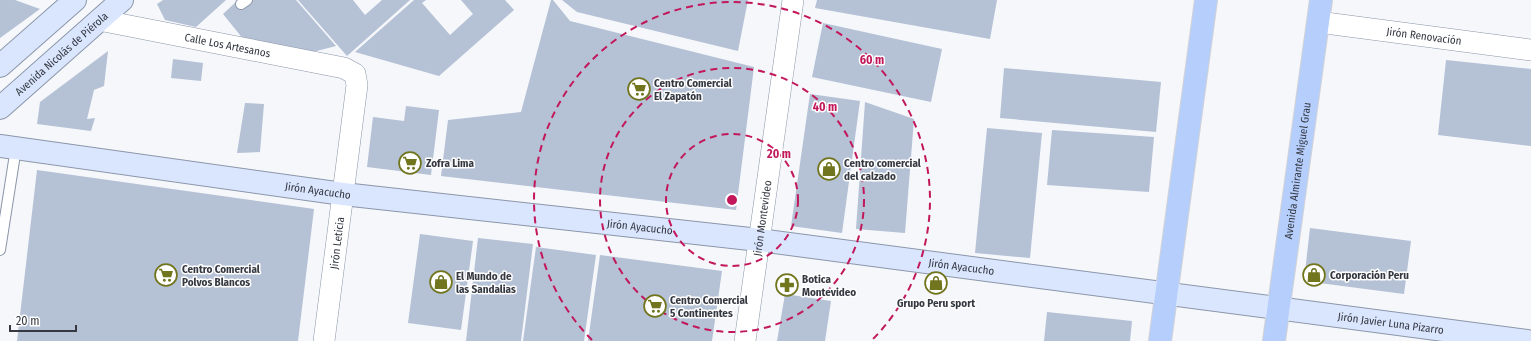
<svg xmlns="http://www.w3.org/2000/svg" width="1531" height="341" viewBox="0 0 1531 341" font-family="'Fira Sans Condensed',sans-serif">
	<rect width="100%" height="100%" fill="#f5f7fb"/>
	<path fill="#b5c1d5" d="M0 0H15L40 9 0 38Z
		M163 0H226L196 27 165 20 157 4Z
		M238 0H296L336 46 305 54 244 40 223 14Z
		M298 0H353L365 15 382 0H410L347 56Z
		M414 0H426L422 3 450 35 473 14 461 0H505L514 10 439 76 355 52Z
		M551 0H553L570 21 754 67 736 210 441 176 448 120 521 112Z
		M562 0H748L738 51 577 12Z
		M817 0H997L990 39 815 8Z
		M823 23 942 49 931 102 812 77Z
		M108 51 104 86 94 90 87 119 95 118 91 131 37 124 40 102Z
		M173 59 203 63 201 81 171 78Z
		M1446 60 1531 69V146L1438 135Z
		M1004 68 1161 82 1156 132 1000 118Z
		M810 94 860 101 842 233 791 226Z
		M865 102 914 119 905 233 856 229Z
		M245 103 264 104 260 152 237 153Z
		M406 106 439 110 431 175 367 167 373 117 404 121Z
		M987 128 1042 133 1030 258 975 253Z
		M1052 130 1154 137 1149 192 1047 185Z
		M37 170 314 209 298 341H17Z
		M1310 228 1411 241 1404 294 1304 281Z
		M420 234 473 241 461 330 408 323Z
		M478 238 533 244 521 341H466Z
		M536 247 596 255 584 341H523Z
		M600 255 722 271 712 341H588Z
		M785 294 831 301 825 341H777Z
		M1047 312 1132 321 1130 341H1044Z"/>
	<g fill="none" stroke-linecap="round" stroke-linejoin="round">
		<g stroke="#8b96a9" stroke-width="12">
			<path id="lane" d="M241 4 247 0
				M0 250 16 148"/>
		</g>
		<g stroke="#8b96a9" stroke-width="22">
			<g id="street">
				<path id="s1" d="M99 20 344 68 355 74 357 85 324 341"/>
				<path id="s2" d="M1318 22 1531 50"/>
				<path id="s3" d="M745 341 793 0"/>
			</g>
		</g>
		<g stroke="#8b96a9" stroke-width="24">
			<g id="secondary">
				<path d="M0 66 75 0"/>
				<path id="s4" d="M0 108 122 0"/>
				<path id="s5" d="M0 146 343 194 759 240 1527 341"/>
			</g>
		</g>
		<g stroke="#d2d3d5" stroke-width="24">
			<g id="primary">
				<path d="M1160 341 1206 0"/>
				<path id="s6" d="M1274 341 1321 0"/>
			</g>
		</g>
		<use href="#lane" stroke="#fff" stroke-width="10"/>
		<use href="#street" stroke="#fff" stroke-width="21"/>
		<use href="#secondary" stroke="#dae6fe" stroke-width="22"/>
		<use href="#primary" stroke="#b5cefc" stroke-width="22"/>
	</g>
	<g fill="none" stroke="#c2185b" stroke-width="2" stroke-dasharray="7 5">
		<circle cx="732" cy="200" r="66"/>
		<circle cx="732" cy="200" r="132"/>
		<path d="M592 340A198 198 0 1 1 872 340"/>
	</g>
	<defs>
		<g id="supermarket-ring" transform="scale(1.15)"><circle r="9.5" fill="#fff" stroke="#71751d" stroke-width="1.5"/><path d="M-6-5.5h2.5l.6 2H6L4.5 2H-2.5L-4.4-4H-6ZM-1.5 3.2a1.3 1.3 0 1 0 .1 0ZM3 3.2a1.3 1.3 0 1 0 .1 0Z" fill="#71751d"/></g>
		<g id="shop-ring" transform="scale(1.15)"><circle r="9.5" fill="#fff" stroke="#71751d" stroke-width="1.5"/><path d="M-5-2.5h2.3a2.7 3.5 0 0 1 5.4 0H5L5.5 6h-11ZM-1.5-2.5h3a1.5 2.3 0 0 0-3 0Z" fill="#71751d"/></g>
		<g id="pharmacy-ring" transform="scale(1.15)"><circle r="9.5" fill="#fff" stroke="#71751d" stroke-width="1.5"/><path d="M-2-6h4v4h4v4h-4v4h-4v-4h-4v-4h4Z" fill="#71751d"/></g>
	</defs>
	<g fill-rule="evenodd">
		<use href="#supermarket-ring" x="639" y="89"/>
		<use href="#supermarket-ring" x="410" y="163"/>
		<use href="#shop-ring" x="829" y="169"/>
		<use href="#supermarket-ring" x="166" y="275"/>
		<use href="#shop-ring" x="1314" y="275"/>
		<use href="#shop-ring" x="441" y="282"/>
		<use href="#shop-ring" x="936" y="283"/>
		<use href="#pharmacy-ring" x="787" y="285"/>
		<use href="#supermarket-ring" x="655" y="306"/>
	</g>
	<g text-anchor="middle" stroke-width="3" stroke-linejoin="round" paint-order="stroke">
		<g font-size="11" fill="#343841" stroke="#fff">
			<text dy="4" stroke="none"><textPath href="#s2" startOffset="107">Jirón Renovación</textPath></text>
			<text dy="4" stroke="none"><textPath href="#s1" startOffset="131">Calle Los Artesanos</textPath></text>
			<text dy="4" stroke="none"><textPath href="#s4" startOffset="82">Avenida Nicolás de Piérola</textPath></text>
			<text dy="4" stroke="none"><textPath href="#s6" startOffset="172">Avenida Almirante Miguel Grau</textPath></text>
			<text dy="4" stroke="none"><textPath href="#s5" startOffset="321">Jirón Ayacucho</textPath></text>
			<text dy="4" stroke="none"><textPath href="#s3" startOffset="124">Jirón Montevideo</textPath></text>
			<text dy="4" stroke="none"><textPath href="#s5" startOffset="645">Jirón Ayacucho</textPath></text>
			<text transform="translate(337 243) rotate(-83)" y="4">Jirón Leticia</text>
			<text dy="4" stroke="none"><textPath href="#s5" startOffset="969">Jirón Ayacucho</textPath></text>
			<text dy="4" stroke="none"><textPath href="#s5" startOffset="1402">Jirón Javier Luna Pizarro</textPath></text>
		</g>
		<g font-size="11" font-weight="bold" fill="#343841" stroke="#fff" text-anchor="start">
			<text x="654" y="87">Centro Comercial<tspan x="654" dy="13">El Zapatón</tspan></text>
			<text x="426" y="167">Zofra Lima</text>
			<text x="844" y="167">Centro comercial<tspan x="844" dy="13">del calzado</tspan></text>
			<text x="182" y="273">Centro Comercial<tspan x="182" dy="13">Polvos Blancos</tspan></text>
			<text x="1330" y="279">Corporación Peru</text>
			<text x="456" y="280">El Mundo de<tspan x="456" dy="13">las Sandalias</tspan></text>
			<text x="802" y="283">Botica<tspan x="802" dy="13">Montevideo</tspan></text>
			<text x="670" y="304">Centro Comercial<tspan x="670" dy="13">5 Continentes</tspan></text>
			<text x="936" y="307" text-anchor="middle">Grupo Peru sport</text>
		</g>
	</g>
	<circle cx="732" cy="200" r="6" fill="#c2185b" stroke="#fff" stroke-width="2"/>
	<g font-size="12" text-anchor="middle" font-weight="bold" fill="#c2185b" stroke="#fff" stroke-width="3" stroke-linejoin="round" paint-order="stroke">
		<text x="872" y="64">60 m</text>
		<text x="825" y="111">40 m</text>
		<text x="779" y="158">20 m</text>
	</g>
	<path d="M10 325v6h66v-6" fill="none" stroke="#343841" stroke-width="2"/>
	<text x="16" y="325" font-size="12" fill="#343841" stroke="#ffffff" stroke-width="3" paint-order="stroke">20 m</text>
</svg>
